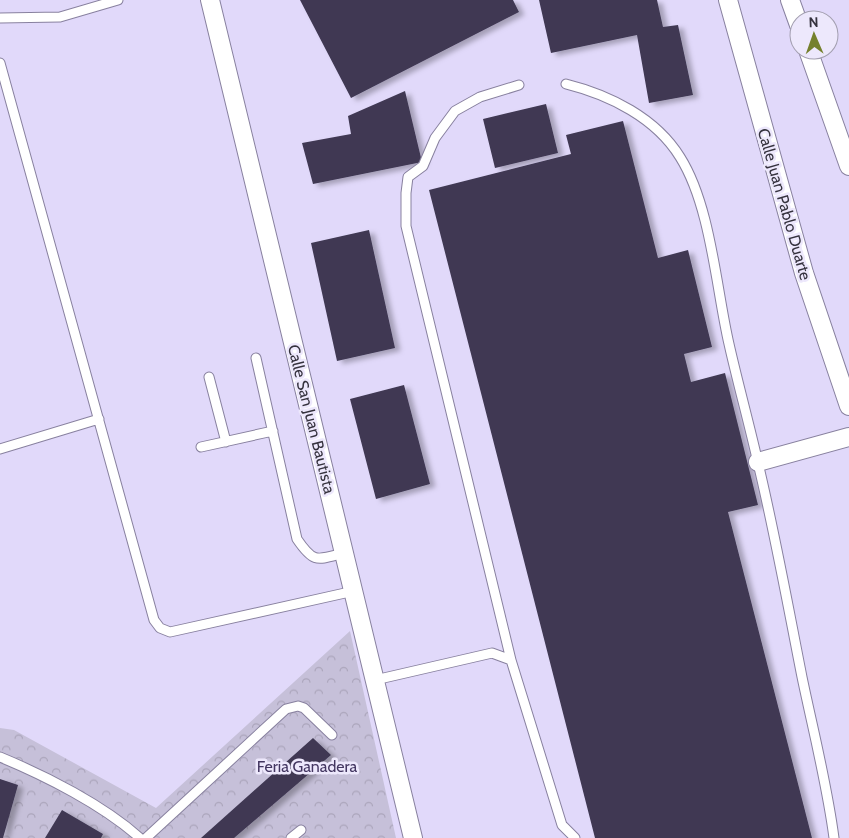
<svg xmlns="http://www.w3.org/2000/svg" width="849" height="838" viewBox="0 0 849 838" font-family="Cabin,sans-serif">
	<defs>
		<pattern id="park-crowns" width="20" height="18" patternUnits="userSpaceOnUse" patternTransform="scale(1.25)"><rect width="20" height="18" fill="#c6c0d9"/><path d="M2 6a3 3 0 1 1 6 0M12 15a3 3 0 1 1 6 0" fill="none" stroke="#aba5bb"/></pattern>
		<filter id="shadow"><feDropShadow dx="5.5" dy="3" stdDeviation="2.5" flood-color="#0004"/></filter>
	</defs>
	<rect width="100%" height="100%" fill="#e1d9fa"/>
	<path fill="url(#park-crowns)" d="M350 631 396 838H0V728L14 730 156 808Z"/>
	<path fill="#3f3852" filter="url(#shadow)" d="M300 0H513L519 12 351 98Z
		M539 0H657L663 27 678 25 693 95 649 103 637 35 551 53Z
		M405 91 422 162 313 184 302 143 351 134 348 116Z
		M546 104 558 153 495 168 483 119Z
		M623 121 658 258 688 250 712 347 684 354 691 382 725 373 758 505 728 512 812 838H595L429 190 571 154 566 135Z
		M369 230 395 348 337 361 311 243Z
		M404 385 430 484 376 499 350 399Z
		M313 738 331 755 234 838H201Z
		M0 779 18 785 3 838H0Z
		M62 810 103 834 101 838H45Z"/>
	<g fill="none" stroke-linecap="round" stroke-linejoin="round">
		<g stroke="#88819f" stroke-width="11">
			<path id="service" d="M0 18 60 17 118 0
				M0 63 154 620 160 628 170 632 354 591
				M566 84C610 95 656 118 680 157 711 206 716 288 729 344 738 384 749 423 758 463 775 534 788 606 802 677 813 730 827 784 834 838
				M256 358 297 539C314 564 317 560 344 553
				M209 377 226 442
				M201 447 273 431
				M0 449 99 419
				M511 660 406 226V193L408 177 423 166 435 138 455 111 480 97 519 85
				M375 680 492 653 511 660 562 825 575 838
				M0 757C46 776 103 805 140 838
				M146 838 286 709 298 706 304 708 332 735
				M291 838 301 830"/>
		</g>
		<g stroke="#88819f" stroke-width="20">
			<path id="minor" d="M210 0 413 838
				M728 0 804 273 849 406
				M790 0 799 25
				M808 50 849 166
				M758 462 849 437"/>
		</g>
		<use href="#service" stroke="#fff" stroke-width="9"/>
		<use href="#minor" stroke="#fff" stroke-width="18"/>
	</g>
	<g text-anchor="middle" stroke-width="5" stroke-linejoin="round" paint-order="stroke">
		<g font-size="16" fill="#35323e" stroke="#ede8fc">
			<text transform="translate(785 204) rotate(74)" y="6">Calle Juan Pablo Duarte</text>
			<text transform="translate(312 419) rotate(76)" y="6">Calle San Juan Bautista</text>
		</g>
		<g font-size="16" fill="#433661" stroke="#ede8fc">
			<text x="307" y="772">Feria Ganadera</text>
		</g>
	</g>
	<g transform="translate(814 35) rotate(358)"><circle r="24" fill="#ede8fc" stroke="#a39fb0"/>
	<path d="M0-4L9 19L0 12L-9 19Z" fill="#75802d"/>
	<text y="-8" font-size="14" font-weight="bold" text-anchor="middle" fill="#35323e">N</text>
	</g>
</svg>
